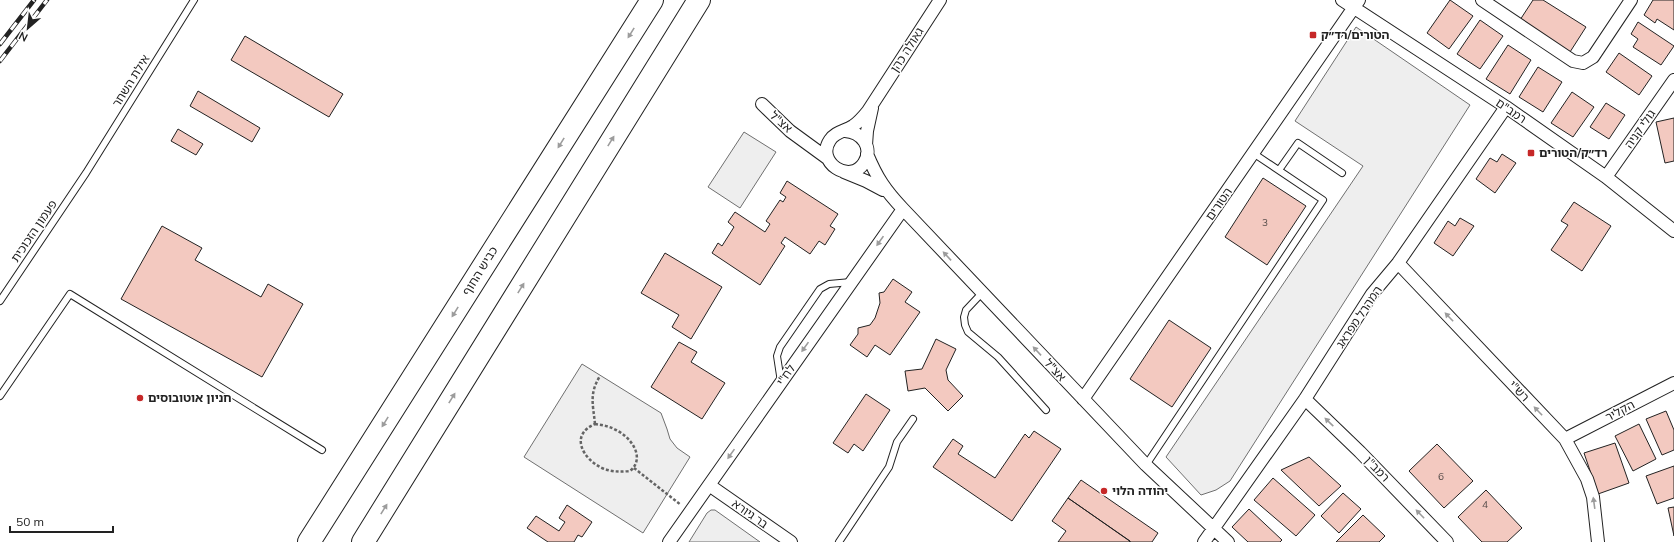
<svg xmlns="http://www.w3.org/2000/svg" width="1674" height="542" viewBox="0 0 1674 542" font-family="Mulish,'Noto Sans Hebrew',sans-serif">
	<rect width="100%" height="100%" fill="#fff"/>
	<path fill="#eee" stroke="#6f6f6f" d="M1356 27 1470 105 1230 481 1216 490 1201 495 1166 457 1363 166 1295 121Z
		M744 132 776 152 740 208 708 187Z
		M582 364 661 413 667 429 670 439 677 448 690 457 643 533 524 457Z
		M711 510H715L760 542H689L707 513Z"/>
	<path fill="#f3c9c0" stroke="#222" d="M1450 0 1473 16 1449 49 1427 33Z
		M1533 0H1543L1586 27 1570 52 1520 20Z
		M1653 0H1674V30L1657 19 1655 23 1644 15Z
		M1480 20 1503 36 1480 69 1457 54Z
		M1638 22 1674 46 1661 65 1633 47 1638 39 1631 34Z
		M245 36 343 94 329 117 231 60Z
		M1508 45 1531 60 1510 94 1486 79Z
		M1619 53 1652 76 1639 95 1606 72Z
		M1538 67 1562 82 1543 112 1519 97Z
		M198 91 260 128 252 142 190 106Z
		M1572 92 1594 107 1573 137 1551 123Z
		M1606 103 1625 115 1609 139 1590 127Z
		M1674 118V161L1665 163 1656 122Z
		M178 129 203 144 196 155 171 141Z
		M1502 154 1516 163 1495 193 1476 179 1490 158 1497 162Z
		M1263 178 1306 206 1267 265 1225 237Z
		M787 181 838 214 830 226 835 229 825 245 819 241 810 254 785 237 781 243 785 246 760 285 712 253 718 243 722 246 734 227 728 222 735 212 765 232 770 224 766 221 780 200 783 202 786 197 780 193Z
		M1574 202 1611 226 1582 271 1551 250 1568 225 1561 221Z
		M1460 218 1474 226 1453 256 1434 243 1448 221 1455 226Z
		M162 226 202 248 195 260 261 297 268 284 303 304 262 377 121 299Z
		M665 253 722 287 691 339 672 327 679 315 641 293Z
		M893 279 912 292 905 302 920 312 890 355 875 345 867 357 850 345 858 334V328L870 325 875 318 880 303 879 293 884 292Z
		M1169 320 1211 348 1172 407 1130 379Z
		M936 339 956 349 946 370 948 380 963 396 948 411 925 388 908 391 905 371 922 369Z
		M679 342 697 352 691 362 725 383 702 419 651 387Z
		M866 394 890 410 863 451 854 444 848 453 833 443Z
		M1666 411 1674 430V450L1662 455 1646 419Z
		M1639 424 1656 459 1633 471 1615 436Z
		M1034 431 1061 449 1012 521 933 467 953 439 963 446 958 454 995 478 1025 434 1029 438Z
		M1615 443 1629 483 1598 494 1584 453Z
		M1437 444 1473 481 1444 508 1409 471Z
		M1309 457 1341 486 1319 506 1281 470Z
		M1674 466V498L1657 504 1646 476Z
		M1273 478 1315 515 1296 536 1254 500Z
		M1081 480 1158 533 1152 542H1131L1068 498Z
		M1486 490 1522 528 1507 542H1482L1458 517Z
		M1343 493 1361 509 1339 533 1321 516Z
		M1068 498 1130 541 1129 542H1058L1066 531 1052 521Z
		M567 505 592 522 582 537 578 535 574 542H548L527 528 536 516 559 531 565 522 559 518Z
		M1674 507V536L1668 508Z
		M1249 509 1282 540 1280 542H1248L1232 527Z
		M1363 515 1385 536 1379 542H1336Z"/>
	<g fill="none" stroke-linecap="round" stroke-linejoin="round">
		<g stroke="#222" stroke-width="8">
			<path id="service" d="M1279 170 1298 143 1342 173
				M982 293 966 310 964 317 965 325 968 332 998 357 1046 410
				M0 301 86 173 194 0
				M781 382 777 356 780 347 820 289 829 284 851 282
				M0 396 70 294 322 450
				M1146 465 1323 200 1253 153
				M839 542 889 467 897 442 913 419"/>
		</g>
		<g stroke="#222" stroke-width="14">
			<path id="minor" d="M1342 0 1506 107 1606 177 1674 231
				M1482 0 1573 61 1583 63 1593 57 1631 0
				M762 104 790 131 827 158
				M845 131C861 132 874 147 864 163 850 185 815 162 830 140 835 132 845 131 853 126 859 122 864 116 868 111L940 0
				M866 145 867 131 872 108
				M867 154C877 178 885 190 903 209L1146 465 1228 542
				M844 172 866 181 883 190
				M1606 177 1674 80
				M1398 263 1565 439 1587 479 1593 497 1598 542
				M1083 399 1359 0
				M1305 399 1360 452 1447 542
				M1565 439 1674 383
				M709 485 791 542
				M669 542 903 209
				M1204 542 1305 399 1372 294 1398 263 1506 107"/>
		</g>
		<g stroke="#222" stroke-width="24">
			<path id="motorway" d="M309 542 652 0
				M363 542 699 0"/>
		</g>
		<path stroke="#646464" stroke-width="2.5" stroke-dasharray="3 2" stroke-linecap="butt" d="M595 424C602 425 609 426 616 430 631 437 646 458 630 471 620 472 611 472 602 468 583 459 569 435 595 424Z
			M595 424C593 404 589 394 600 376
			M634 468 681 505"/>
		<use href="#service" stroke="#fff" stroke-width="6"/>
		<use href="#minor" stroke="#fff" stroke-width="12"/>
		<use href="#motorway" stroke="#fff" stroke-width="22"/>
		<g stroke="#222" stroke-width="4.5">
			<path id="rail" d="M0 44 34 0
				M0 61 47 0"/>
		</g>
		<use href="#rail" stroke="#fff" stroke-width="3" stroke-dasharray="9" stroke-linecap="butt"/>
	</g>
	<defs><path id="oneway-solid" d="M-6-.8H1V-3.2L6.5 0L1 3.2V.8H-6Z"/></defs>
	<g fill="#9c9c9c">
		<use href="#oneway-solid" transform="translate(631 33) rotate(122)"/>
		<use href="#oneway-solid" transform="translate(611 141) rotate(-58)"/>
		<use href="#oneway-solid" transform="translate(561 143) rotate(122)"/>
		<use href="#oneway-solid" transform="translate(880 241) rotate(125)"/>
		<use href="#oneway-solid" transform="translate(947 256) rotate(-133)"/>
		<use href="#oneway-solid" transform="translate(521 288) rotate(-58)"/>
		<use href="#oneway-solid" transform="translate(455 312) rotate(122)"/>
		<use href="#oneway-solid" transform="translate(1449 317) rotate(-134)"/>
		<use href="#oneway-solid" transform="translate(805 347) rotate(125)"/>
		<use href="#oneway-solid" transform="translate(1037 351) rotate(-133)"/>
		<use href="#oneway-solid" transform="translate(452 398) rotate(-58)"/>
		<use href="#oneway-solid" transform="translate(1538 411) rotate(-134)"/>
		<use href="#oneway-solid" transform="translate(385 422) rotate(122)"/>
		<use href="#oneway-solid" transform="translate(1329 422) rotate(-136)"/>
		<use href="#oneway-solid" transform="translate(731 454) rotate(125)"/>
		<use href="#oneway-solid" transform="translate(1594 503) rotate(-98)"/>
		<use href="#oneway-solid" transform="translate(384 509) rotate(-58)"/>
		<use href="#oneway-solid" transform="translate(1420 514) rotate(-134)"/>
	</g>
	<g fill="#c62828" stroke="#fff" stroke-width="1.5">
		<rect x="1309" y="31" width="8" height="8" rx="2"/>
		<rect x="1527" y="149" width="8" height="8" rx="2"/>
		<circle cx="140" cy="398" r="4"/>
		<circle cx="1104" cy="491" r="4"/>
	</g>
	<g text-anchor="middle" stroke-width="3" stroke-linejoin="round" paint-order="stroke">
		<g font-size="10" fill="#564c4a">
			<text x="1265" y="226">3</text>
			<text x="1441" y="480">6</text>
			<text x="1485" y="508">4</text>
		</g>
		<g font-size="12" font-weight="bold" fill="#222" stroke="#fff" text-anchor="start">
			<text x="1321" y="39">הטורים/רד״ק</text>
			<text x="1539" y="157">רד״ק/הטורים</text>
			<text x="148" y="402">חניון אוטובוסים</text>
			<text x="1112" y="495">יהודה הלוי</text>
		</g>
		<g font-size="12" fill="#222" stroke="#fff">
			<text transform="translate(907 50) rotate(-57)" y="4">גאולה כהן</text>
			<text transform="translate(131 81) rotate(-58)" y="4">אילת השחר</text>
			<text transform="translate(1511 111) rotate(34)" y="4">רמב"ם</text>
			<text transform="translate(781 122) rotate(42)" y="4">אצ"ל</text>
			<text transform="translate(1640 129) rotate(-55)" y="4">גולי קניה</text>
			<text transform="translate(1219 204) rotate(-55)" y="4">הטורים</text>
			<text transform="translate(34 231) rotate(-56)" y="4">פעמון הזכוכית</text>
			<text transform="translate(480 271) rotate(-58)" y="4">כביש החוף</text>
			<text transform="translate(1359 317) rotate(-56)" y="4">המהרל מפראג</text>
			<text transform="translate(1055 370) rotate(47)" y="4">אצ"ל</text>
			<text transform="translate(786 375) rotate(-55)" y="4">לח"י</text>
			<text transform="translate(1519 391) rotate(46)" y="4">רש"י</text>
			<text transform="translate(1620 411) rotate(-28)" y="4">הקליר</text>
			<text transform="translate(1377 469) rotate(46)" y="4">רמב"ן</text>
			<text transform="translate(750 514) rotate(35)" y="4">בר גיורא</text>
		</g>
	</g>
	<g transform="translate(28 28) rotate(208)" stroke="#ffffff" stroke-width="3" paint-order="stroke">
	<path d="M0-3L7 15L0 10L-7 15Z" fill="#222222"/>
	<text y="-6" font-size="11" font-weight="bold" text-anchor="middle" fill="#222222">N</text>
	</g>
	<path d="M10 526v6h103v-6" fill="none" stroke="#222222" stroke-width="2"/>
	<text x="16" y="526" font-size="12" fill="#222222" stroke="#ffffff" stroke-width="3" paint-order="stroke">50 m</text>
</svg>
